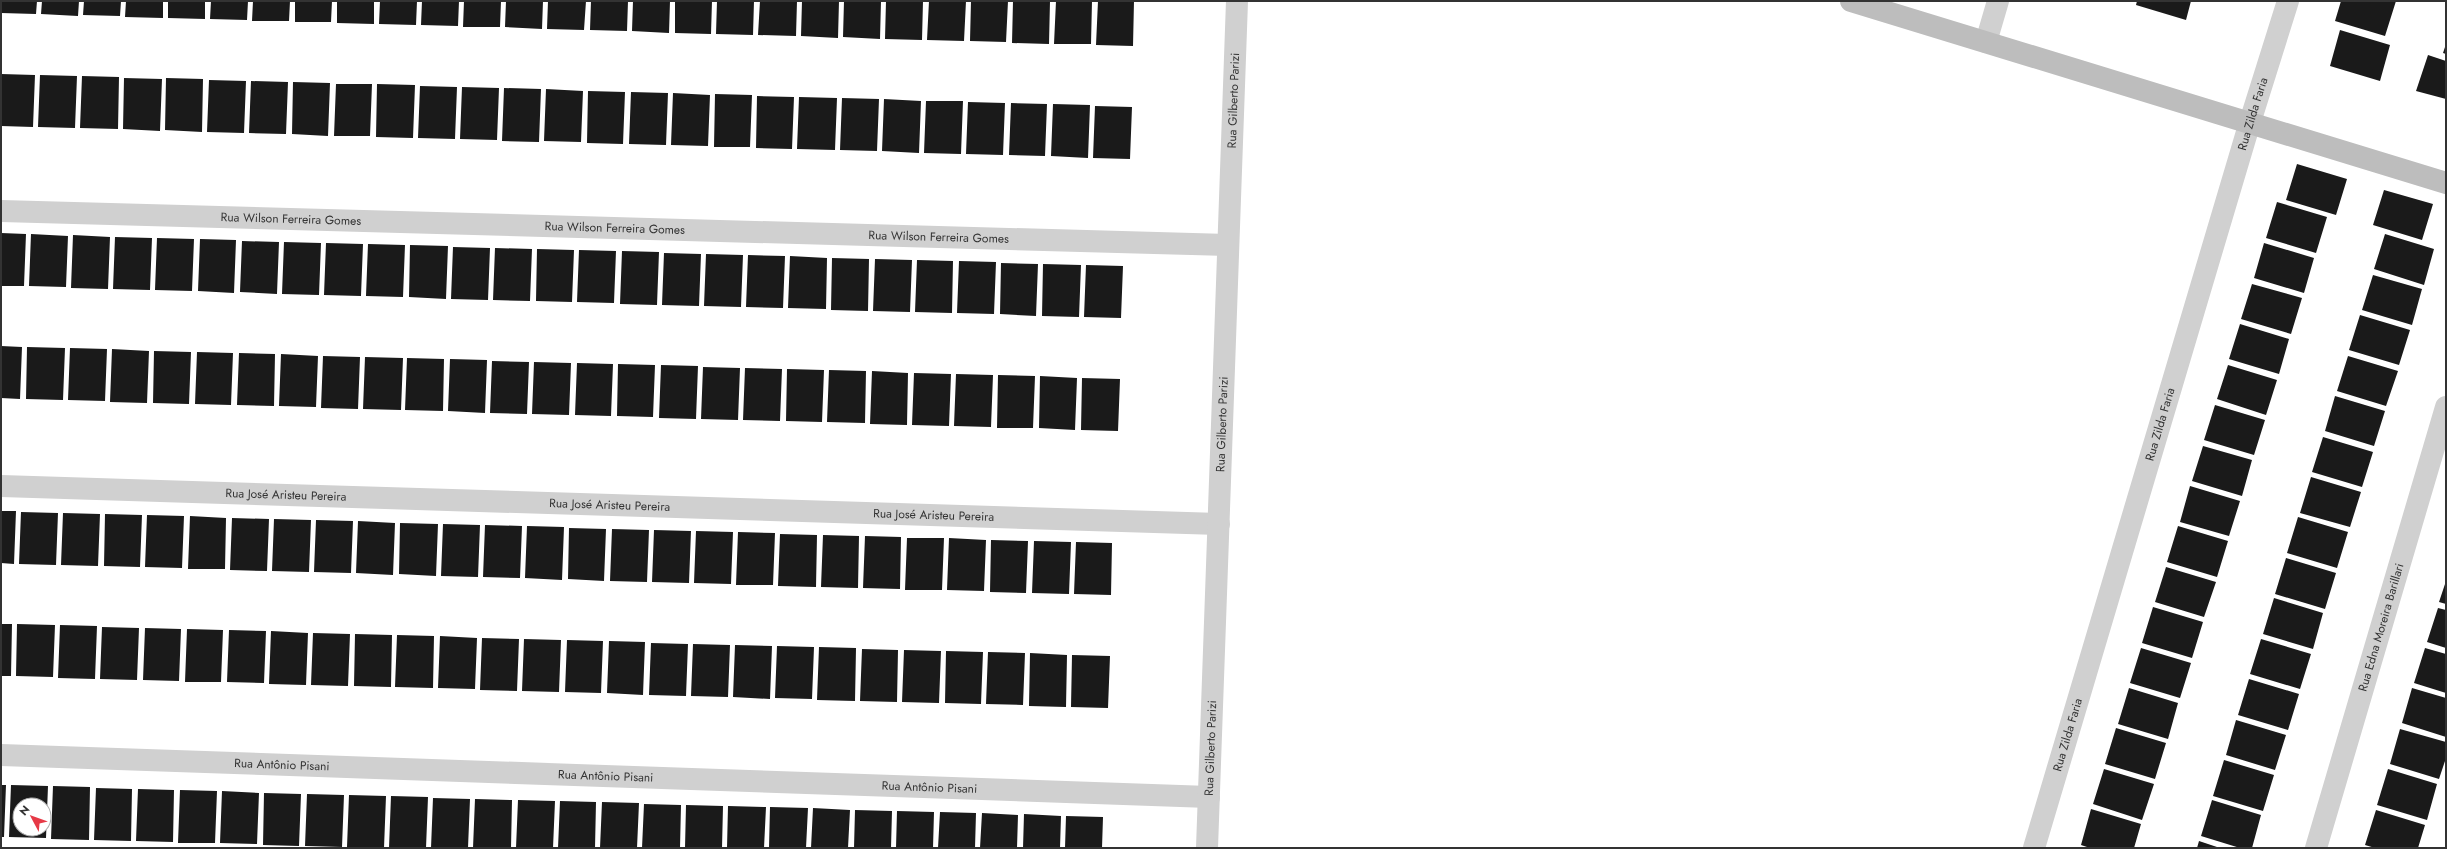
<svg xmlns="http://www.w3.org/2000/svg" width="2447" height="849" viewBox="0 0 2447 849" font-family="Jost,sans-serif">
	<rect width="100%" height="100%" fill="#fff"/>
	<path fill="#1a1a1a" fill-rule="evenodd" d="M1 1H37L36 14 1 13Z
		M42 1H79L78 16 41 14Z
		M84 1H121L120 16 83 15Z
		M126 1H163V18L125 17Z
		M168 1H205V19L168 18Z
		M211 1H248L247 20 210 19Z
		M253 1H290L289 21H252Z
		M295 1H332L331 22H295Z
		M337 1H374V24L337 23Z
		M380 1H417L416 25 379 24Z
		M422 1H459L458 26 421 25Z
		M464 1H501L500 27H463Z
		M506 1H543L542 29 505 27Z
		M548 1H586L584 30 547 29Z
		M591 1H628L627 31 590 30Z
		M633 1H670L669 33 632 31Z
		M675 1H712L711 34 675 33Z
		M717 1H754L753 35 716 34Z
		M760 1H797L796 36 758 35Z
		M802 1H839L838 38 801 36Z
		M844 1H881L880 39 843 37Z
		M886 1H923L922 40 885 39Z
		M929 1H966L964 41 927 40Z
		M971 1H1008L1006 42 970 41Z
		M1013 1H1050L1049 44 1012 43Z
		M1056 1H1092L1091 44H1054Z
		M1098 1H1134L1133 46 1096 45Z
		M2137 1H2191L2186 20 2136 5Z
		M2341 1H2396L2385 36 2335 21Z
		M2340 30 2390 45 2380 81 2330 66Z
		M2446 44V54L2443 53Z
		M2428 55 2446 61V99L2416 91Z
		M1 74 35 75 33 127 1 126Z
		M40 75 77 76 75 128 38 127Z
		M82 76 119 77 118 129 80 128Z
		M124 78 162 79 160 131 123 129Z
		M166 78 203 79 202 132 165 130Z
		M209 80 246 81 244 133 207 132Z
		M251 81 288 82 286 134 249 133Z
		M293 82 330 83 328 136 292 134Z
		M336 84H372L370 136H334Z
		M377 84 415 85 413 138 376 137Z
		M420 86 457 87 455 139 418 138Z
		M462 87 499 88 497 140 460 139Z
		M504 88 541 89 539 142 502 141Z
		M546 89 583 91 581 142 544 141Z
		M588 91 625 92 623 144 587 143Z
		M631 92 668 93 666 145 629 144Z
		M673 93 710 95 708 146 671 145Z
		M715 94 752 95 750 147H714Z
		M757 96 794 97 792 149 756 148Z
		M799 97 837 98 835 150 797 149Z
		M842 98 879 99 877 151 840 150Z
		M884 99 921 101 919 153 882 151Z
		M926 101H963L961 154 924 153Z
		M968 102 1005 103 1003 155 966 154Z
		M1011 103 1047 104 1045 156 1009 155Z
		M1053 104 1090 105 1088 158 1051 156Z
		M1095 106 1132 107 1130 159 1093 158Z
		M2297 164 2347 179 2336 215 2286 200Z
		M2384 190 2433 204 2422 240 2373 225Z
		M2277 202 2327 217 2316 253 2266 238Z
		M1 233 26 234 24 286H1Z
		M31 234 68 236 66 287 29 286Z
		M2385 234 2434 249 2424 285 2374 269Z
		M73 235 110 237 108 289 71 288Z
		M115 237 152 238 150 290 113 289Z
		M157 238 194 239 192 291 155 290Z
		M200 239 236 240 234 293 198 291Z
		M242 241 279 242 277 294 240 292Z
		M284 242 321 243 319 295 282 294Z
		M326 243 363 244 361 296 324 295Z
		M2264 243 2314 258 2304 293 2254 278Z
		M368 244 405 245 403 297 366 296Z
		M410 245 448 246 446 299 409 297Z
		M453 247 490 248 488 300 451 299Z
		M495 248 532 249 530 301 493 300Z
		M537 249 574 250 572 302 536 301Z
		M579 250 616 251 614 303 577 302Z
		M622 251 659 252 657 305 620 304Z
		M664 253 701 254 699 306 662 305Z
		M706 254 743 255 741 307 704 306Z
		M748 255 785 256 783 308 746 307Z
		M790 256 827 258 826 309 788 308Z
		M832 258 869 259 868 311 831 310Z
		M875 259 912 260 910 312 873 311Z
		M917 260 953 261 952 313 915 312Z
		M959 261 996 262 994 314 957 313Z
		M1001 263 1038 264 1036 316 1000 314Z
		M1043 264 1081 265 1079 317 1042 316Z
		M1086 265 1123 266 1121 318 1084 317Z
		M2373 275 2422 289 2412 325 2362 310Z
		M2252 284 2302 298 2291 334 2241 319Z
		M2360 315 2410 330 2399 365 2349 350Z
		M2240 324 2289 339 2279 374 2229 359Z
		M1 346 22 347 20 399 1 398Z
		M27 347 65 348 63 400 26 399Z
		M70 348 107 349 105 401 68 400Z
		M112 349 149 351 147 403 110 402Z
		M154 351 191 352 189 404 153 403Z
		M197 352 233 353 231 405 195 404Z
		M239 353 275 354 274 406 237 405Z
		M281 354 318 356 316 407 279 406Z
		M323 356 360 357 358 409 321 408Z
		M2348 356 2398 371 2386 406 2337 391Z
		M365 357 403 358 401 410 363 409Z
		M407 358 444 359 443 411 405 410Z
		M450 359 487 360 485 413 448 411Z
		M492 361 529 362 527 414 490 413Z
		M534 362 571 363 569 415 532 414Z
		M577 363 613 364 611 416 575 415Z
		M618 364 655 365 653 417 617 416Z
		M661 365 698 366 696 419 659 418Z
		M2228 365 2277 380 2266 415 2217 399Z
		M703 367 740 368 738 420 701 419Z
		M745 368 782 369 780 421 743 420Z
		M787 369 824 370 822 422 786 421Z
		M829 370 866 371 865 423 827 422Z
		M872 371 908 373 907 425 870 424Z
		M914 373 951 374 949 426 912 425Z
		M956 374 993 375 991 427 954 426Z
		M998 375 1035 376 1033 428H997Z
		M1040 376 1077 378 1075 430 1039 428Z
		M1082 378 1120 379 1118 431 1081 430Z
		M2335 396 2385 411 2374 446 2325 431Z
		M2215 405 2265 420 2254 455 2204 440Z
		M2323 437 2373 452 2362 487 2312 472Z
		M2203 446 2252 460 2242 496 2192 481Z
		M2311 477 2361 492 2350 527 2300 513Z
		M2190 486 2240 501 2229 536 2180 522Z
		M1 511H16L14 564 1 563Z
		M21 512 58 513 56 565 19 564Z
		M63 513 100 514 98 566 61 565Z
		M105 514 142 515 140 567 104 566Z
		M147 515 184 516 182 568 145 567Z
		M190 516 226 518 225 569H188Z
		M2298 517 2348 532 2337 568 2287 553Z
		M232 518 269 519 267 571 230 570Z
		M274 519 311 520 309 572 272 571Z
		M316 520 353 521 351 573 314 572Z
		M358 521 395 523 393 575 356 573Z
		M400 523 438 524 436 576 399 574Z
		M443 524 480 525 478 577 441 576Z
		M485 525 522 526 520 578 483 577Z
		M527 526 564 527 562 580 525 578Z
		M2178 526 2228 541 2217 577 2167 562Z
		M569 528 606 529 604 581 568 579Z
		M612 529 649 530 647 582 610 581Z
		M654 530 691 531 689 583 652 582Z
		M696 531 733 532 731 584 694 583Z
		M738 532 775 533 773 585H736Z
		M780 534 817 535 816 587 778 586Z
		M823 535 859 536 858 588 821 587Z
		M865 536 901 537 900 589 863 588Z
		M907 538H944L942 590H905Z
		M949 538 986 540 984 591 947 590Z
		M991 540 1028 541 1026 593 990 592Z
		M1034 541 1071 542 1069 594 1032 593Z
		M1076 542 1112 543 1111 595 1074 594Z
		M2286 558 2336 573 2325 609 2275 594Z
		M2166 567 2216 582 2204 617 2155 602Z
		M2446 581V604L2439 602Z
		M2274 598 2323 613 2313 649 2263 634Z
		M2153 607 2203 622 2192 658 2142 643Z
		M2438 608 2446 610V648L2427 642Z
		M1 624H12L11 676H1Z
		M17 624 55 625 53 677 16 676Z
		M60 625 97 626 95 679 58 678Z
		M102 627 139 628 137 680 100 679Z
		M145 628 181 629 179 681 143 680Z
		M187 629 223 630 221 682H185Z
		M229 630 266 631 264 683 227 682Z
		M271 631 308 633 306 685 269 684Z
		M313 633 350 634 348 686 311 685Z
		M355 634 392 635 391 687 354 686Z
		M397 635 434 636 433 688 395 687Z
		M440 636 477 638 475 689 438 688Z
		M482 638 519 639 517 691 480 690Z
		M524 639 561 640 559 692 522 691Z
		M2261 639 2311 654 2300 689 2250 674Z
		M567 640 603 641 601 693 565 692Z
		M609 641 645 642 643 695 607 693Z
		M651 643 688 644 686 696 649 695Z
		M693 644 730 645 728 697 691 696Z
		M735 645 772 646 770 699 733 697Z
		M777 646 814 647 812 699 775 698Z
		M819 647 856 648 855 701 817 700Z
		M2141 648 2191 663 2180 698 2130 683Z
		M2425 648 2446 654V693L2414 683Z
		M862 649 898 650 897 702 860 701Z
		M904 650 941 651 939 703 902 702Z
		M946 651 983 652 981 704 945 703Z
		M988 652 1025 653 1023 705 986 704Z
		M1030 653 1067 655 1066 707 1029 706Z
		M1072 655 1110 656 1108 708 1071 707Z
		M2249 679 2299 694 2288 730 2238 715Z
		M2129 688 2178 703 2168 739 2118 724Z
		M2412 688 2446 698V737L2402 723Z
		M2236 720 2286 735 2275 770 2226 755Z
		M2116 728 2166 743 2155 779 2105 764Z
		M2400 729 2446 742V758L2439 779 2390 764Z
		M2224 760 2274 775 2263 811 2213 796Z
		M2104 769 2154 784 2142 820 2093 804Z
		M2388 769 2437 784 2427 820 2377 805Z
		M1 785H6L4 837H1Z
		M11 785 48 786 46 838 9 837ZM20 805H44V829H20Z
		M53 786 90 787 89 840 51 839Z
		M96 788 132 789 131 841 94 840Z
		M138 789 174 790 173 842 136 841Z
		M180 790 217 791 215 843H178Z
		M222 791 259 793 257 844 220 843Z
		M264 793 301 794 299 846 263 845Z
		M307 794 344 795 342 847 305 846Z
		M349 795 386 796 384 848 347 847Z
		M391 796 428 797 426 848H389Z
		M433 798 470 799 468 848H431Z
		M475 799 512 800 511 848H473Z
		M518 800 555 801 553 848H516Z
		M2212 800 2261 815 2252 848H2240L2201 836Z
		M560 801 596 802 595 848H558Z
		M602 802 639 803 637 848H600Z
		M644 804 681 805 680 848H642Z
		M686 805 723 806 722 848H685Z
		M728 806 766 807 764 848H727Z
		M770 807 808 808 806 848H769Z
		M813 808 850 810 848 848H811Z
		M2091 809 2141 824 2134 848H2090L2081 845Z
		M855 810 892 811 891 848H854Z
		M2376 810 2425 825 2418 848H2375L2365 845Z
		M897 811 934 812 933 848H896Z
		M940 812 976 813 975 848H938Z
		M982 813 1018 815 1017 848H980Z
		M1024 814 1061 816 1060 848H1023Z
		M1066 816 1103 817 1102 848H1065Z
		M2199 841 2220 848H2197Z"/>
	<g fill="none" stroke-linecap="round" stroke-linejoin="round">
		<g stroke="#d0d0d0" stroke-width="22">
			<path d="M1986 42 1998 1"/>
			<path id="s1" d="M1 211 1228 245"/>
			<path id="s2" d="M1 486 1219 524"/>
			<path id="s3" d="M1 755 1209 797"/>
			<path id="s4" d="M1207 848 1237 1"/>
			<path id="s5" d="M2034 848 2250 122 2288 1"/>
			<path id="s6" d="M2316 848 2446 407"/>
		</g>
		<path stroke="#bdbdbd" stroke-width="22" d="M1851 1 2446 183"/>
	</g>
	<g text-anchor="middle" stroke-width="4" stroke-linejoin="round" paint-order="stroke">
		<g font-size="12" fill="#333" stroke="#fff">
			<text dy="4" stroke="none"><textPath href="#s4" startOffset="748">Rua Gilberto Parizi</textPath></text>
			<text dy="4" stroke="none"><textPath href="#s5" startOffset="766">Rua Zilda Faria</textPath></text>
			<text dy="4" stroke="none"><textPath href="#s1" startOffset="290">Rua Wilson Ferreira Gomes</textPath></text>
			<text dy="4" stroke="none"><textPath href="#s1" startOffset="614">Rua Wilson Ferreira Gomes</textPath></text>
			<text dy="4" stroke="none"><textPath href="#s1" startOffset="938">Rua Wilson Ferreira Gomes</textPath></text>
			<text dy="4" stroke="none"><textPath href="#s4" startOffset="424">Rua Gilberto Parizi</textPath></text>
			<text dy="4" stroke="none"><textPath href="#s5" startOffset="442">Rua Zilda Faria</textPath></text>
			<text dy="4" stroke="none"><textPath href="#s2" startOffset="285">Rua José Aristeu Pereira</textPath></text>
			<text dy="4" stroke="none"><textPath href="#s2" startOffset="609">Rua José Aristeu Pereira</textPath></text>
			<text dy="4" stroke="none"><textPath href="#s2" startOffset="933">Rua José Aristeu Pereira</textPath></text>
			<text dy="4" stroke="none"><textPath href="#s6" startOffset="230">Rua Edna Moreira Barillari</textPath></text>
			<text dy="4" stroke="none"><textPath href="#s5" startOffset="118">Rua Zilda Faria</textPath></text>
			<text dy="4" stroke="none"><textPath href="#s4" startOffset="100">Rua Gilberto Parizi</textPath></text>
			<text dy="4" stroke="none"><textPath href="#s3" startOffset="281">Rua Antônio Pisani</textPath></text>
			<text dy="4" stroke="none"><textPath href="#s3" startOffset="605">Rua Antônio Pisani</textPath></text>
			<text dy="4" stroke="none"><textPath href="#s3" startOffset="929">Rua Antônio Pisani</textPath></text>
		</g>
	</g>
	<rect width="2447" height="849" fill="none" stroke="#333333" stroke-width="4"/>
	<g transform="translate(32 817) rotate(311)"><circle r="19" fill="#ffffff" stroke="#adadad"/>
	<path d="M0-3L7 15L0 10L-7 15Z" fill="#e63946"/>
	<text y="-6" font-size="11" font-weight="bold" text-anchor="middle" fill="#333333">N</text>
	</g>
</svg>
